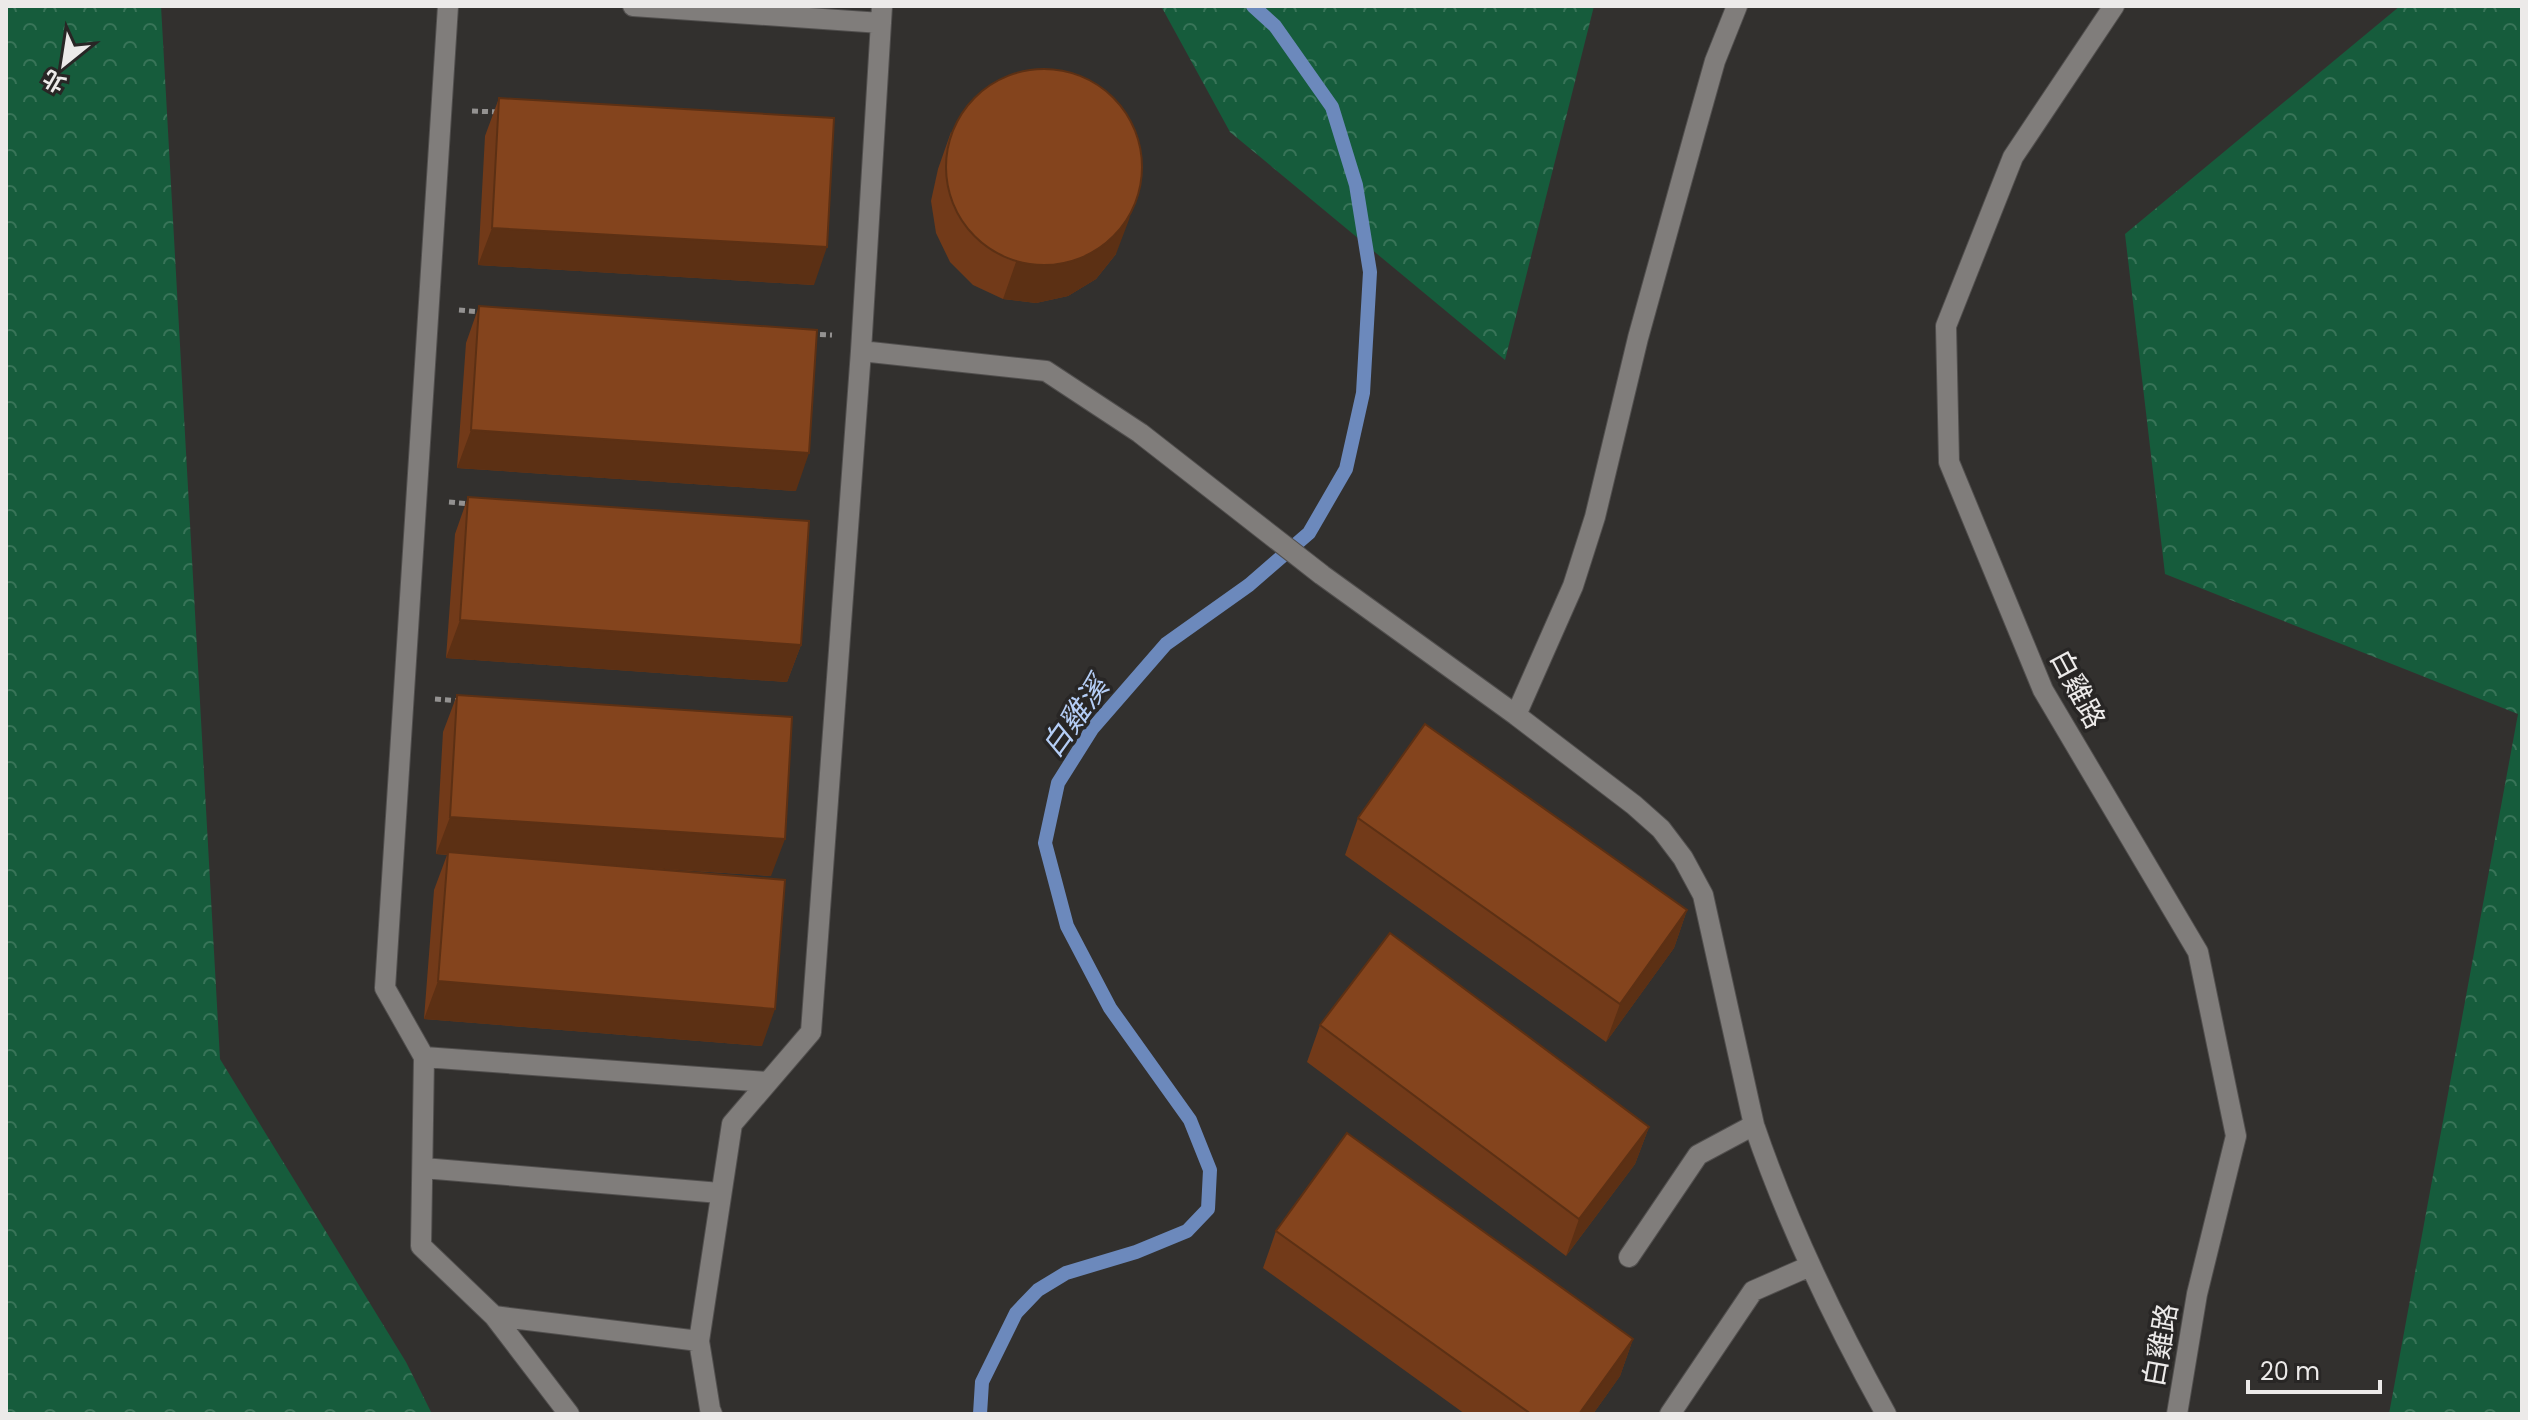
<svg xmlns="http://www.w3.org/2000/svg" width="2528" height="1420" viewBox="0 0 2528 1420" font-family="Poppins,'Noto Sans TC',sans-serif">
	<defs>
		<pattern id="forest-crowns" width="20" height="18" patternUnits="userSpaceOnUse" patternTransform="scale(2)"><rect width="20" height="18" fill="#165c3c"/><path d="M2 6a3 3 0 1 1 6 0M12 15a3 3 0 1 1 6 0" fill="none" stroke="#387458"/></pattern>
	</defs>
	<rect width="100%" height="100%" fill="#32302e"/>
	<path fill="url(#forest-crowns)" d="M6 6H161L220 1059 406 1362 432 1414H6Z
		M1161 6H1594L1505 360 1230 132Z
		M2400 6H2522V1414H2389L2518 714 2165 574 2125 234Z"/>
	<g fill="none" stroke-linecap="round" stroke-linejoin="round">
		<path stroke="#6c89bc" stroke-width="14" d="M980 1414 982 1382 1016 1313 1038 1290 1066 1273 1136 1252 1187 1231 1208 1209 1210 1170 1190 1120 1110 1008 1067 926 1045 843 1058 783 1092 729 1166 644 1249 585 1309 533 1346 469 1363 393 1370 272 1356 185 1332 107 1275 26 1253 6"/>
		<g stroke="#514f4e" stroke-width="22">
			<path id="minor" d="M448 6 385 988 424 1057 421 1246 494 1316 569 1414
				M633 6 881 23
				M2114 6 2013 157 1946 326 1949 462 2043 690 2198 952 2236 1136 2197 1294 2177 1414
				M861 351 882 6
				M1516 715 1573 586 1595 517 1638 338 1695 132 1715 61 1737 6
				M424 1057 767 1082
				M423 1168 720 1193
				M1629 1257 1698 1155 1754 1125
				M494 1316 699 1341
				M712 1414 710 1409 699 1341 732 1124 811 1032 861 351 1046 371 1140 433 1322 575 1516 715 1634 805 1661 829 1683 858 1703 895 1754 1125C1788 1225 1835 1322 1886 1414
				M1670 1414 1753 1291 1810 1266"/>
		</g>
		<path stroke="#949291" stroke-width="5" stroke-dasharray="6 4" stroke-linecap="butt" d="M472 111 498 112
			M459 310 481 312
			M810 334 832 335
			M449 502 471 504
			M435 699 461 701"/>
		<use href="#minor" stroke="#807d7b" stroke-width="20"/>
	</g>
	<path fill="#723a19" d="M499 98 814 285 478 265 485 136Z
		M951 132 1116 254 1096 279 1068 296 1036 303 1003 299 973 285 950 262 936 233 931 201 938 169Z
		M479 306 796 491 457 468 466 343Z
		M468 497 801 645 787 682 446 658 455 534Z
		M457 695 771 876 596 865 762 1046 424 1019 434 890 447 855 436 854 443 732Z
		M1358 818 1687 910 1674 948 1606 1042 1345 855Z
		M1320 1025 1649 1127 1635 1164 1566 1256 1307 1062Z
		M1276 1231 1633 1339 1620 1376 1593 1414H1465L1263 1268Z"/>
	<path fill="#5c3014" d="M1130 217 1116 254 1096 279 1068 296 1036 303 1003 299 1016 262Z
		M492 228 827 247 814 285 478 265Z
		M471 430 809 453 796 491 457 468Z
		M460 620 801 645 787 682 446 658Z
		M450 817 785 839 771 876 436 854Z
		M1687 910 1674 948 1606 1042 1620 1004Z
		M438 981 775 1009 762 1046 424 1019Z
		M1649 1127 1635 1164 1566 1256 1579 1219Z
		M1633 1339 1620 1376 1593 1414H1579Z"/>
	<path fill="#84441d" stroke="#5c3014" stroke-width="2" d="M946 167a98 98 0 1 1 196 0a98 98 0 1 1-196 0Z
		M499 98 834 118 827 247 492 228Z
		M479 306 817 330 809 453 471 430Z
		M468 497 809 521 801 645 460 620Z
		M457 695 792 717 785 839 450 817Z
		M1425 724 1687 910 1620 1004 1358 818Z
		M448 852 785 880 775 1009 438 981Z
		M1390 933 1649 1127 1579 1219 1320 1025Z
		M1347 1133 1633 1339 1579 1414H1531L1276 1231Z"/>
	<g text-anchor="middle" stroke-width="7" stroke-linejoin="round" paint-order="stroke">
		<g font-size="28" fill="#eceae9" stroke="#282625">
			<text transform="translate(2078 689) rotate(62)" y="10">白雞路</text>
			<text transform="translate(2160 1345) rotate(-80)" y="10">白雞路</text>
		</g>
		<g font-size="30" font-style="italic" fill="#b5cef6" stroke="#282625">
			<text transform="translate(1075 717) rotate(-54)" y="10">白雞溪</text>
		</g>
	</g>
	<rect width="2528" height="1420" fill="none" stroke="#eceae9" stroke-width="16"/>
	<g transform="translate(64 64) rotate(210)" stroke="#282625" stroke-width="6" paint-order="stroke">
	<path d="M0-6L14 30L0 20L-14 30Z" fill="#eceae9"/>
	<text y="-12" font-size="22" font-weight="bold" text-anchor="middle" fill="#eceae9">北</text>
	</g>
	<path d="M2248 1380v12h132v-12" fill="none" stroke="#eceae9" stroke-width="4"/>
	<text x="2260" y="1380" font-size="24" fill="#eceae9" stroke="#282625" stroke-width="6" paint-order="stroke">20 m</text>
</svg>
